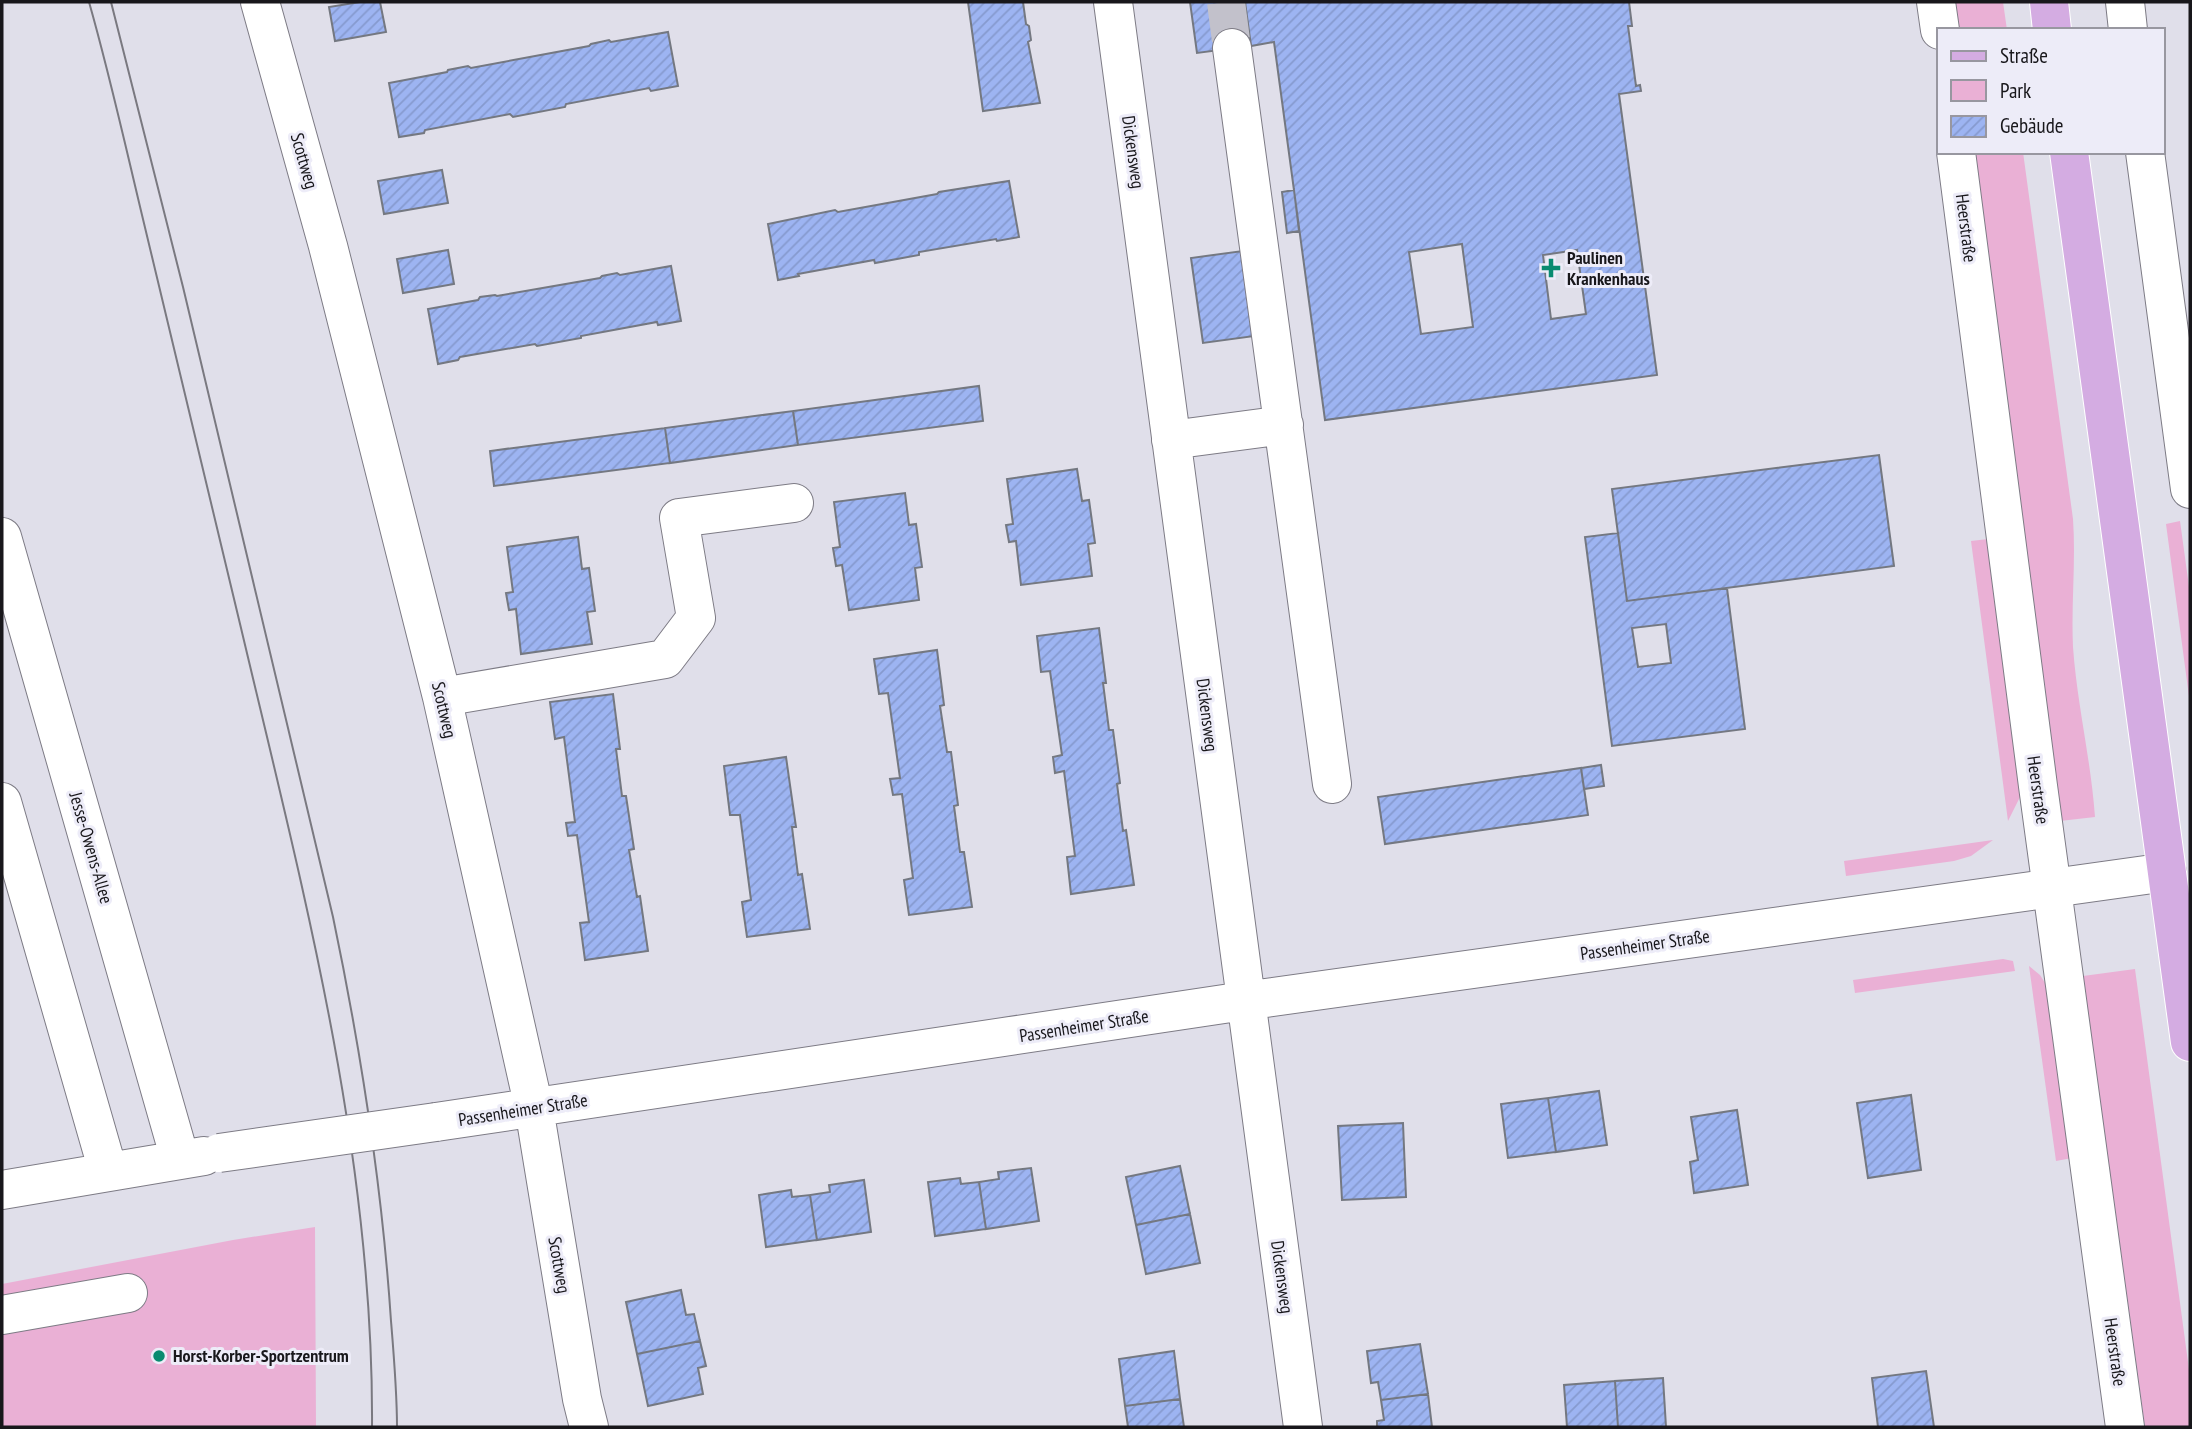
<svg xmlns="http://www.w3.org/2000/svg" width="2192" height="1429" viewBox="0 0 2192 1429" font-family="'PT Sans Narrow',sans-serif">
	<defs>
		<pattern id="building-hatch" width="6" height="6" patternUnits="userSpaceOnUse" patternTransform="scale(1.75)"><rect width="6" height="6" fill="#9db4f2"/><path d="M-1 1l2-2M0 6l6-6M5 7l2-2" fill="none" stroke="#869acf"/></pattern>
	</defs>
	<rect width="100%" height="100%" fill="#e0dfea"/>
	<path fill="#eab0d5" d="M1948 2H2003L2007 30H1952Z
		M1969 152H2023L2073 519C2076 562 2071 604 2073 647 2077 704 2091 760 2095 817L2060 821Z
		M2180 521 2190 594V704L2166 524Z
		M1988 539 2020 775V797L2008 821 1971 541Z
		M1993 840 1971 856 1954 861 1846 876 1844 861Z
		M2003 959 2013 961 2015 971 1855 993 1853 980Z
		M2029 966 2040 975 2047 986 2072 1158 2056 1161Z
		M2135 969 2190 1377V1427H2145L2083 976Z
		M315 1227 316 1427H2V1284L233 1240Z"/>
	<path fill="url(#building-hatch)" stroke="#747881" stroke-width="2" fill-rule="evenodd" d="M360 2H380L386 32 335 41 329 7Z
		M968 2H1023L1026 24 1029 26 1031 40 1028 42 1040 103 983 111Z
		M1190 2H1245L1251 46 1197 53Z
		M1245 2H1629L1632 26H1628L1636 86 1640 85 1641 91 1619 94 1657 375 1325 420 1274 42 1251 46ZM1462 244 1473 327 1421 334 1409 252ZM1577 250 1586 314 1551 319 1543 255Z
		M668 32 678 86 651 91 649 88 566 104 565 107 513 117 510 114 425 130 424 133 399 137 389 83 447 72 448 70 468 66 471 68 589 46 591 44 609 40 611 42Z
		M442 170 448 203 384 214 378 181Z
		M1009 181 1019 237 997 241 996 239 919 252V255L875 263 874 260 798 274 799 276 778 280 768 224 835 210 838 212 937 194 939 192Z
		M1294 190 1299 231 1287 233 1282 192Z
		M448 250 454 284 403 293 397 259Z
		M1250 250 1262 335 1203 343 1191 258Z
		M671 266 681 321 658 325 657 322 581 336V338L537 346 535 344 460 357 458 360 438 364 428 309 478 300 480 297 495 295 497 296 600 278 602 276 617 273 620 275Z
		M979 386 983 421 798 445 793 411Z
		M793 411 798 445 670 463 665 428Z
		M665 428 670 463 494 486 490 451Z
		M1879 455 1894 566 1627 601 1612 489Z
		M1077 469 1082 501 1089 500 1095 543 1088 544 1092 576 1021 585 1016 541 1009 542 1006 525 1013 524 1007 479Z
		M905 493 909 525 916 524 922 567 915 568 919 600 849 610 842 565 836 566 833 548 840 547 834 502Z
		M1618 533 1627 601 1727 588 1745 729 1612 746 1585 537ZM1666 624 1671 663 1638 667 1632 628Z
		M578 537 582 569 589 568 595 611 587 612 592 644 521 654 516 609 509 610 506 593 513 592 507 547Z
		M1099 628 1106 683H1103L1109 730H1113L1120 783 1117 784 1123 831 1126 830 1134 885 1071 894 1067 857 1075 856 1064 771 1055 773 1053 757 1062 755 1050 671 1041 672 1037 636Z
		M937 650 944 705 940 706 947 752H951L958 805 954 806 960 852H964L972 907 909 915 904 880 913 878 902 794 893 795 890 779 900 778 888 693 879 694 874 659Z
		M613 694 620 749H616L622 796H626L634 849 629 850 637 897 640 896 648 951 585 960 580 923 589 922 577 835 568 836 566 823 575 822 564 737 555 739 550 702Z
		M786 757 796 827H792L798 875 802 874 810 929 747 937 742 902 751 900 740 815H730L724 766Z
		M1601 765 1604 786 1584 789 1581 768Z
		M1581 768 1588 815 1385 844 1378 797Z
		M1599 1091 1607 1145 1556 1152 1548 1098Z
		M1911 1095 1921 1170 1868 1178 1857 1103Z
		M1548 1098 1556 1152 1508 1158 1501 1104Z
		M1737 1110 1748 1185 1694 1193 1690 1162 1698 1160 1691 1117Z
		M1403 1123 1406 1197 1342 1200 1338 1126Z
		M1180 1166 1190 1214 1136 1225 1126 1177Z
		M1031 1168 1039 1221 986 1229 979 1182 999 1179 998 1172Z
		M960 1178 961 1184 979 1182 986 1229 935 1236 928 1182Z
		M864 1180 871 1232 817 1240 810 1195 830 1192 829 1185Z
		M791 1190 792 1197 810 1195 817 1240 766 1247 759 1195Z
		M1190 1214 1200 1263 1146 1274 1136 1225Z
		M681 1290 686 1315 694 1314 700 1341 637 1354 626 1302Z
		M700 1341 706 1366 698 1368 703 1394 648 1406 637 1354Z
		M1420 1344 1428 1394 1381 1400 1378 1382 1371 1383 1367 1351Z
		M1174 1351 1180 1399 1125 1406 1119 1359Z
		M1926 1371 1934 1427H1878L1872 1378Z
		M1663 1378 1666 1427H1618L1615 1381Z
		M1615 1381 1618 1427H1567L1564 1385Z
		M1428 1394 1432 1427H1377V1421L1384 1420 1381 1400Z
		M1180 1399 1184 1427H1128L1125 1406Z"/>
	<g fill="none" stroke-linecap="round" stroke-linejoin="round">
		<path stroke="#c2c1cb" stroke-width="38" stroke-dasharray="38 19" stroke-linecap="butt" d="M1226 2 1232 48"/>
		<g stroke="#7d7b85" stroke-width="40">
			<path id="minor" d="M260 2 328 246 442 697 534 1108 582 1399 589 1427
				M1113 2 1303 1427
				M1936 2 1940 30
				M2125 2 2128 30
				M1232 48 1332 784
				M1956 152 2038 786 2125 1427
				M2145 152 2190 489
				M1171 440 1284 425
				M2 537 180 1159
				M442 697 665 659 696 618 679 518 794 503
				M2 802 108 1171
				M436 1122 1244 1001 2167 872
				M2 1190 204 1156
				M2 1315 128 1293"/>
		</g>
		<g stroke="#fff" stroke-width="40">
			<path id="major" d="M2049 2 2052 30
				M2069 152 2190 1042"/>
		</g>
		<use href="#minor" stroke="#fff" stroke-width="38"/>
		<use href="#major" stroke="#d4ace2" stroke-width="38"/>
		<path stroke="#7a7980" stroke-width="2" d="M89 2C109 72 125 144 142 215 176 352 208 490 241 628 303 890 374 1155 372 1427
			M111 2 183 287 333 917C361 1051 382 1185 391 1321 394 1357 397 1392 397 1427"/>
		<g stroke="#7d7b85" stroke-width="40" stroke-linecap="butt">
			<path id="minor-bridge" d="M219 1153 436 1122"/>
		</g>
		<use href="#minor-bridge" stroke="#fff" stroke-width="38"/>
	</g>
	<g fill="#098b70" stroke="#edecf8" stroke-width="2.5">
		<path d="M1547.5 257.5h7v7h7v7h-7v7h-7v-7h-7v-7h7z"/>
		<circle cx="159" cy="1356" r="7"/>
	</g>
	<g text-anchor="middle" stroke-width="6" stroke-linejoin="round" paint-order="stroke">
		<g font-size="18" fill="#18171b" stroke="#edecf8">
			<text transform="translate(1133 152) rotate(82)" y="6">Dickensweg</text>
			<text transform="translate(304 161) rotate(74)" y="6">Scottweg</text>
			<text transform="translate(1966 228) rotate(83)" y="6">Heerstraße</text>
			<text transform="translate(444 710) rotate(77)" y="6">Scottweg</text>
			<text transform="translate(1207 715) rotate(83)" y="6">Dickensweg</text>
			<text transform="translate(2038 790) rotate(82)" y="6">Heerstraße</text>
			<text transform="translate(91 848) rotate(74)" y="6">Jesse-Owens-Allee</text>
			<text transform="translate(1645 945) rotate(-8)" y="6">Passenheimer Straße</text>
			<text transform="translate(1084 1026) rotate(-9)" y="6">Passenheimer Straße</text>
			<text transform="translate(523 1110) rotate(-9)" y="6">Passenheimer Straße</text>
			<text transform="translate(559 1265) rotate(80)" y="6">Scottweg</text>
			<text transform="translate(1282 1277) rotate(82)" y="6">Dickensweg</text>
			<text transform="translate(2115 1352) rotate(82)" y="6">Heerstraße</text>
		</g>
		<g font-size="18" font-weight="bold" fill="#18171b" stroke="#edecf8" text-anchor="start">
			<text x="1567" y="264">Paulinen<tspan x="1567" dy="21">Krankenhaus</tspan></text>
			<text x="173" y="1362">Horst-Korber-Sportzentrum</text>
		</g>
	</g>
	<rect width="2192" height="1429" fill="none" stroke="#18171b" stroke-width="7"/>
	<rect x="1937" y="28" width="228" height="126" fill="#edecf8" stroke="#9897a0" stroke-width="2"/>
	<rect x="1951" y="51" width="35" height="10" fill="#d4ace2" stroke="#9897a0" stroke-width="2"/>
	<text x="2000" y="63" font-size="21" fill="#18171b">Straße</text>
	<rect x="1951" y="80" width="35" height="21" fill="#eab0d5" stroke="#9897a0" stroke-width="2"/>
	<text x="2000" y="98" font-size="21" fill="#18171b">Park</text>
	<rect x="1951" y="116" width="35" height="21" fill="url(#building-hatch)" stroke="#9897a0" stroke-width="2"/>
	<text x="2000" y="133" font-size="21" fill="#18171b">Gebäude</text>
</svg>
